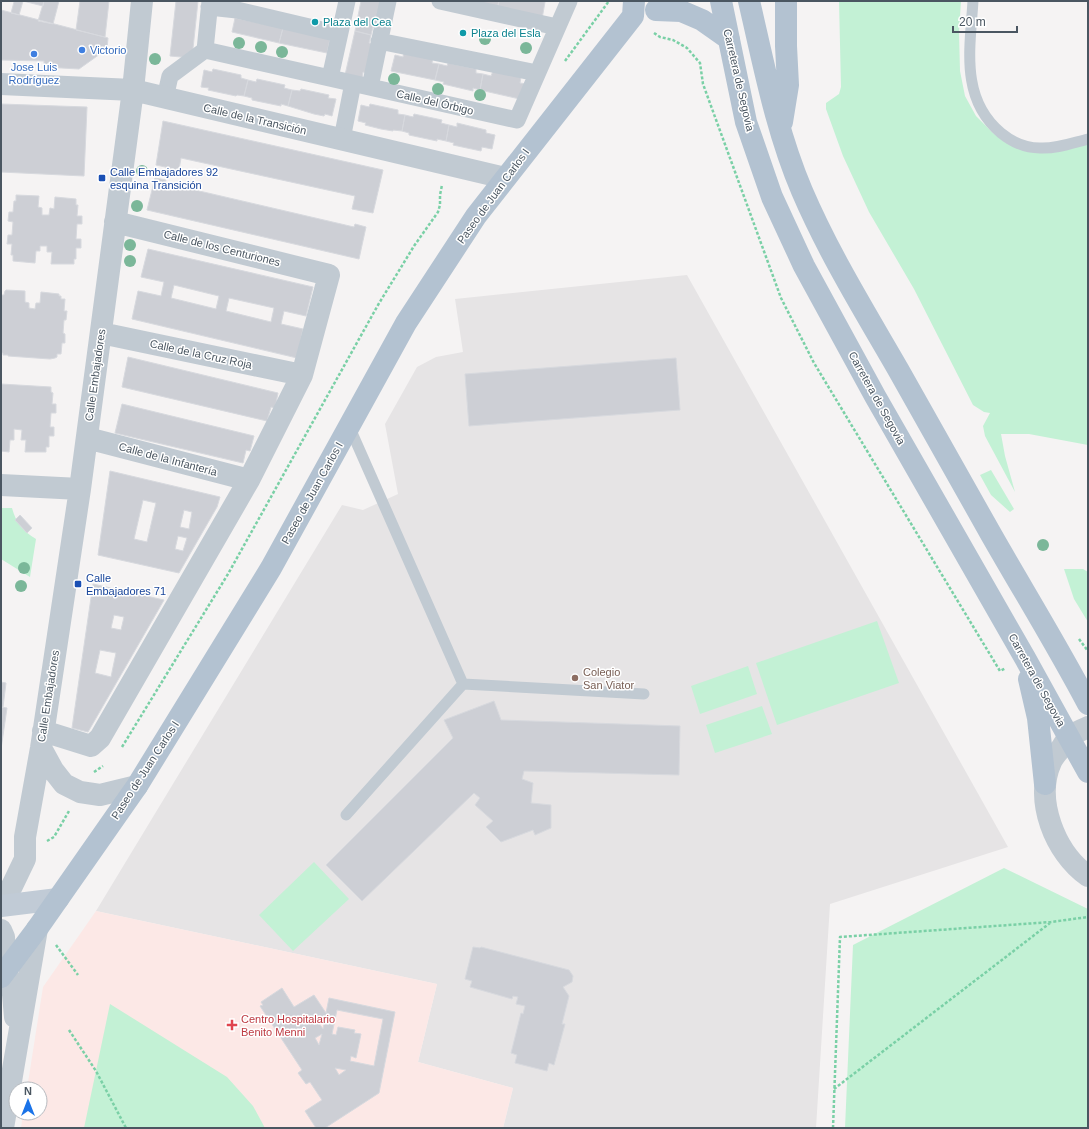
<svg xmlns="http://www.w3.org/2000/svg" width="1089" height="1129" viewBox="0 0 1089 1129" font-family="Helvetica,sans-serif">
	<rect width="100%" height="100%" fill="#f5f3f3"/>
	<path fill="#e6e4e5" d="M687 275 1008 847 830 904 816 1128H503L513 1088 418 1062 437 984 96 911 342 505 363 510 398 494 385 424 417 367 436 357 463 352 455 299Z"/>
	<path fill="#fce8e6" d="M96 911 437 984 418 1062 513 1088 503 1128H21L23 1113H40V1089H27L43 987Z"/>
	<path fill="#c3f1d5" d="M839 1H961L959 32 960 71 965 96 976 116 993 133 1006 143 1088 144V445L1029 434H1001L1005 456 1015 492 985 436 983 426 990 413 984 412 973 405 914 289 869 212 843 156 826 109V103L839 94 841 87Z
		M991 470 1014 509 1010 512 991 495 980 475Z
		M1 508H12C16 523 23 531 36 539L30 577 1 559Z
		M1064 569H1083L1088 572V622L1074 599Z
		M877 621 899 683 777 725 756 663Z
		M748 666 757 694 700 714 691 686Z
		M762 706 772 734 715 753 706 725Z
		M314 862 349 899 293 951 259 915Z
		M1004 868 1088 909V1128H845L853 945Z
		M110 1004 227 1077 253 1106 265 1128H84Z"/>
	<path fill="#cdcfd5" stroke="#d7d9de" fill-rule="evenodd" d="M13 1H23L19 15 11 13 14 2Z
		M23 1H44L43 6Z
		M44 1H59L53 24 38 21Z
		M80 1H109L105 37 76 30Z
		M176 1H198L192 58 170 56Z
		M361 1H384L378 29 373 27 371 35 355 31Z
		M461 1H499L497 9Z
		M499 1H538L545 2 542 19 497 9Z
		M1 10 108 38 107 49 79 69 44 67V61L1 60Z
		M235 18 283 28 279 43 232 32Z
		M283 28 330 39 327 53 279 43Z
		M355 31 371 35 369 43 375 44 368 73 363 72 362 79 345 75Z
		M404 51 433 57 432 63 439 64 435 80 391 71 395 55 403 57Z
		M448 63 476 69V73L483 74 480 90 473 88V91L443 84 444 82 435 80 439 64 447 66Z
		M213 69 241 75V78L248 80 244 96 237 95 236 96 208 90 209 88 201 87 204 70 212 72Z
		M493 71 521 77 520 83 527 84 524 100 480 90 483 74 491 76Z
		M257 79 285 85 284 88 292 90 288 106 281 104V106L252 100V98L244 96 248 80 256 82Z
		M301 89 329 95 328 98 336 99 332 116 325 114 324 116 314 114 288 106 292 90 300 91Z
		M1 104 87 107 84 176 1 172Z
		M370 104 398 110V114L405 115 402 131 393 130V131L381 129 365 125 366 123 358 121 361 105 369 107Z
		M414 114 442 120 441 123 449 125 446 141 437 139V141L409 135V133L402 131 405 115 413 117Z
		M163 121 383 170 373 213 352 209 355 196 181 158 179 170 156 165Z
		M457 123 486 130V133L495 135 492 149 482 147 481 151 453 145 454 143 446 141 449 125 457 127Z
		M155 178 166 180 165 183 354 227 355 224 366 227 359 259 147 210Z
		M16 195 39 196 38 207 42 208V215H49L50 208 54 209 55 197 76 199V205H78L77 216H82V224H77L76 239H81V248H76V259H74V264H51L52 252H47V246H40V251H36L35 263 13 261V255H11L12 244H7L8 235H12L13 222 8 221 9 212H13L14 201H16Z
		M148 249 313 287 306 316 284 311 281 324 303 329 297 358 132 319 138 291 161 296 164 282 141 277ZM174 285 219 296 216 309 171 298ZM229 298 274 308 271 322 226 311Z
		M6 290 25 291V302L29 303V308L35 309 36 303H40L41 292 59 294V296H61V299H65L64 311H67L66 320H64L63 333 65 334V343H62L61 354H57V357L55 358 50 359 8 356V355H3V353H1V295H4L5 291Z
		M128 357 278 393 275 408 271 407 267 421 122 387Z
		M676 358 680 410 469 426 465 374Z
		M1 384 51 387V392L53 393 52 404H56V413H51L50 427H54V436H49V447H46V452H25L26 440H21L22 430 14 429V440H10L9 452 1 451Z
		M122 404 254 436 250 451 246 450 243 463 115 433Z
		M110 471 220 497 217 507 179 573 98 555ZM143 500 156 503 147 542 134 539ZM184 510 192 512 189 529 180 527ZM178 536 187 538 183 551 175 549Z
		M20 515 32 528 27 533 15 520Z
		M93 584 164 600 88 732 72 728ZM114 615 124 617 121 630 111 628ZM100 650 116 653 111 677 95 673Z
		M1 682 6 683 3 707H1Z
		M494 701 501 720 680 726 679 775 524 771 522 779 533 783 531 803 551 805V828L535 835 533 830 501 842 486 827 493 821 475 805 480 798 474 793 362 901 326 865 453 738 444 720Z
		M1 707 7 708 1 749Z
		M473 947 480 948 481 947 569 970 573 976 572 982 563 987 569 996 562 1024H565L554 1065 549 1063 547 1071 515 1063 517 1055 511 1053 521 1013 523 1014 525 1006 516 1004 518 997 513 996 512 999 470 987 472 981 465 979Z
		M282 988 294 1007 314 995 326 1013 329 998 395 1012 379 1093 325 1128H316L305 1111 322 1100 310 1082 306 1084 298 1073 302 1070 260 1006 263 1005 261 1002ZM337 1010 383 1019 374 1066 350 1061 351 1056 356 1058 361 1034 354 1033 355 1030 338 1027 336 1035 332 1034ZM325 1018 323 1029 318 1022ZM322 1034 319 1045 315 1038ZM335 1068 346 1070 339 1075Z"/>
	<g fill="none" stroke-linecap="round" stroke-linejoin="round">
		<path stroke="#7ad0a6" stroke-width="2.5" stroke-dasharray="3 2" stroke-linecap="butt" d="M654 33 660 37 673 40 687 48 700 63 703 84 781 298 814 363 1000 671 1006 668
			M565 61 609 1
			M1079 639 1088 651
			M122 747 228 574 378 305 414 246 438 212 440 205V195L442 185
			M94 772 103 766
			M47 841 54 837 69 811
			M56 945 78 975
			M69 1030 96 1071 126 1128
			M834 1089 1050 923
			M833 1128 840 937 1051 922 1088 917"/>
		<path stroke="#c1cad2" stroke-width="11" d="M973 1C970 48 960 99 1001 133 1012 142 1025 148 1040 148 1056 149 1072 143 1088 139
			M349 426 463 684 644 694
			M346 815 463 684"/>
		<path stroke="#c1cad2" stroke-width="17" d="M440 1 557 27
			M209 7 237 10 339 34
			M379 41 537 73
			M205 50 517 120 569 1
			M330 78 347 1
			M370 87 388 1
			M165 98 170 76 205 50 210 1
			M342 139 353 83"/>
		<path stroke="#c1cad2" stroke-width="22" d="M1 84 133 90 505 178
			M101 333 302 375
			M87 438 249 480
			M1 485 80 489
			M43 731 91 746 100 738 249 480 302 375 329 275 115 222
			M41 748 53 770 64 784 80 792 100 795 137 786
			M1 901 12 886 25 859V837L41 748 80 489 133 90 142 1
			M1 930 4 937 6 970 13 994 15 1017
			M3 1128 37 929"/>
		<path stroke="#c1cad2" stroke-width="22" d="M1088 727C1082 730 1074 733 1069 737 1066 740 1064 744 1062 747 1058 752 1053 757 1051 762 1034 800 1055 853 1088 876"/>
		<path stroke="#c1cbd6" stroke-width="22" d="M1 906 58 899"/>
		<path stroke="#b3c2d1" stroke-width="22" d="M721 1 746 122 772 197 804 266 875 396 1025 658 1088 772
			M749 1C764 65 776 130 802 191 829 254 865 312 899 371 930 426 961 481 992 536 1024 592 1058 647 1088 704
			M656 10 681 11 702 20 729 39
			M782 122 788 85 786 46V1
			M1029 679 1038 718 1045 784
			M1 977 37 929 137 786 271 568 406 323 476 216 633 16 634 1"/>
	</g>
	<g fill="#7bb799">
		<circle cx="485" cy="39" r="6"/>
		<circle cx="239" cy="43" r="6"/>
		<circle cx="261" cy="47" r="6"/>
		<circle cx="526" cy="48" r="6"/>
		<circle cx="282" cy="52" r="6"/>
		<circle cx="155" cy="59" r="6"/>
		<circle cx="394" cy="79" r="6"/>
		<circle cx="438" cy="89" r="6"/>
		<circle cx="480" cy="95" r="6"/>
		<circle cx="142" cy="171" r="6"/>
		<circle cx="137" cy="206" r="6"/>
		<circle cx="130" cy="245" r="6"/>
		<circle cx="130" cy="261" r="6"/>
		<circle cx="1043" cy="545" r="6"/>
		<circle cx="24" cy="568" r="6"/>
		<circle cx="21" cy="586" r="6"/>
	</g>
	<g fill="#0f9aa8" stroke="#fff" stroke-width="1.5">
		<circle cx="315" cy="22" r="4"/>
		<circle cx="463" cy="33" r="4"/>
	</g>
	<g fill="#3f7fe0" stroke="#fff" stroke-width="1.5">
		<circle cx="82" cy="50" r="4"/>
		<circle cx="34" cy="54" r="4"/>
	</g>
	<g fill="#1a4fb4" stroke="#fff" stroke-width="1.5">
		<rect x="98" y="174" width="8" height="8" rx="2"/>
		<rect x="74" y="580" width="8" height="8" rx="2"/>
	</g>
	<circle fill="#8d6e63" stroke="#fff" stroke-width="1.5" cx="575" cy="678" r="4"/>
	<path fill="#e0444e" stroke="#fff" stroke-width="1.5" d="M230 1019h4v4h4v4h-4v4h-4v-4h-4v-4h4z"/>
	<g text-anchor="middle" stroke-width="3" stroke-linejoin="round" paint-order="stroke">
		<g font-size="11" fill="#0d838f" stroke="#fff" text-anchor="start">
			<text x="323" y="26">Plaza del Cea</text>
			<text x="471" y="37">Plaza del Esla</text>
		</g>
		<g font-size="11" fill="#366cbe" stroke="#fff" text-anchor="start">
			<text x="90" y="54">Victorio</text>
			<text x="34" y="71" text-anchor="middle">Jose Luis<tspan x="34" dy="13">Rodríguez</tspan></text>
		</g>
		<g font-size="11" fill="#4a5661" stroke="#fff">
			<text transform="translate(739 80) rotate(77)" y="4">Carretera de Segovia</text>
			<text transform="translate(435 102) rotate(13)" y="4">Calle del Órbigo</text>
			<text transform="translate(255 119) rotate(13)" y="4">Calle de la Transición</text>
			<text transform="translate(493 196) rotate(-54)" y="4">Paseo de Juan Carlos I</text>
			<text transform="translate(222 248) rotate(14)" y="4">Calle de los Centuriones</text>
			<text transform="translate(201 354) rotate(12)" y="4">Calle de la Cruz Roja</text>
			<text transform="translate(95 375) rotate(-82)" y="4">Calle Embajadores</text>
			<text transform="translate(877 398) rotate(61)" y="4">Carretera de Segovia</text>
			<text transform="translate(168 459) rotate(15)" y="4">Calle de la Infantería</text>
			<text transform="translate(312 493) rotate(-61)" y="4">Paseo de Juan Carlos I</text>
			<text transform="translate(1037 680) rotate(61)" y="4">Carretera de Segovia</text>
			<text transform="translate(48 696) rotate(-81)" y="4">Calle Embajadores</text>
			<text transform="translate(145 770) rotate(-57)" y="4">Paseo de Juan Carlos I</text>
		</g>
		<g font-size="11" fill="#164399" stroke="#fff" text-anchor="start">
			<text x="110" y="176">Calle Embajadores 92<tspan x="110" dy="13">esquina Transición</tspan></text>
			<text x="86" y="582">Calle<tspan x="86" dy="13">Embajadores 71</tspan></text>
		</g>
		<g font-size="11" fill="#785e54" stroke="#fff" text-anchor="start">
			<text x="583" y="676">Colegio<tspan x="583" dy="13">San Viator</tspan></text>
		</g>
		<g font-size="11" fill="#be3a42" stroke="#fff" text-anchor="start">
			<text x="241" y="1023">Centro Hospitalario<tspan x="241" dy="13">Benito Menni</tspan></text>
		</g>
	</g>
	<rect width="1089" height="1129" fill="none" stroke="#4a5661" stroke-width="4"/>
	<g transform="translate(28 1101)"><circle r="19" fill="#ffffff" stroke="#b7bbc0"/>
	<path d="M0-3L7 15L0 10L-7 15Z" fill="#1a73e8"/>
	<text y="-6" font-size="11" font-weight="bold" text-anchor="middle" fill="#4a5661">N</text>
	</g>
	<path d="M953 26v6h64v-6" fill="none" stroke="#4a5661" stroke-width="2"/>
	<text x="959" y="26" font-size="12" fill="#4a5661" stroke="#ffffff" stroke-width="3" paint-order="stroke">20 m</text>
</svg>
